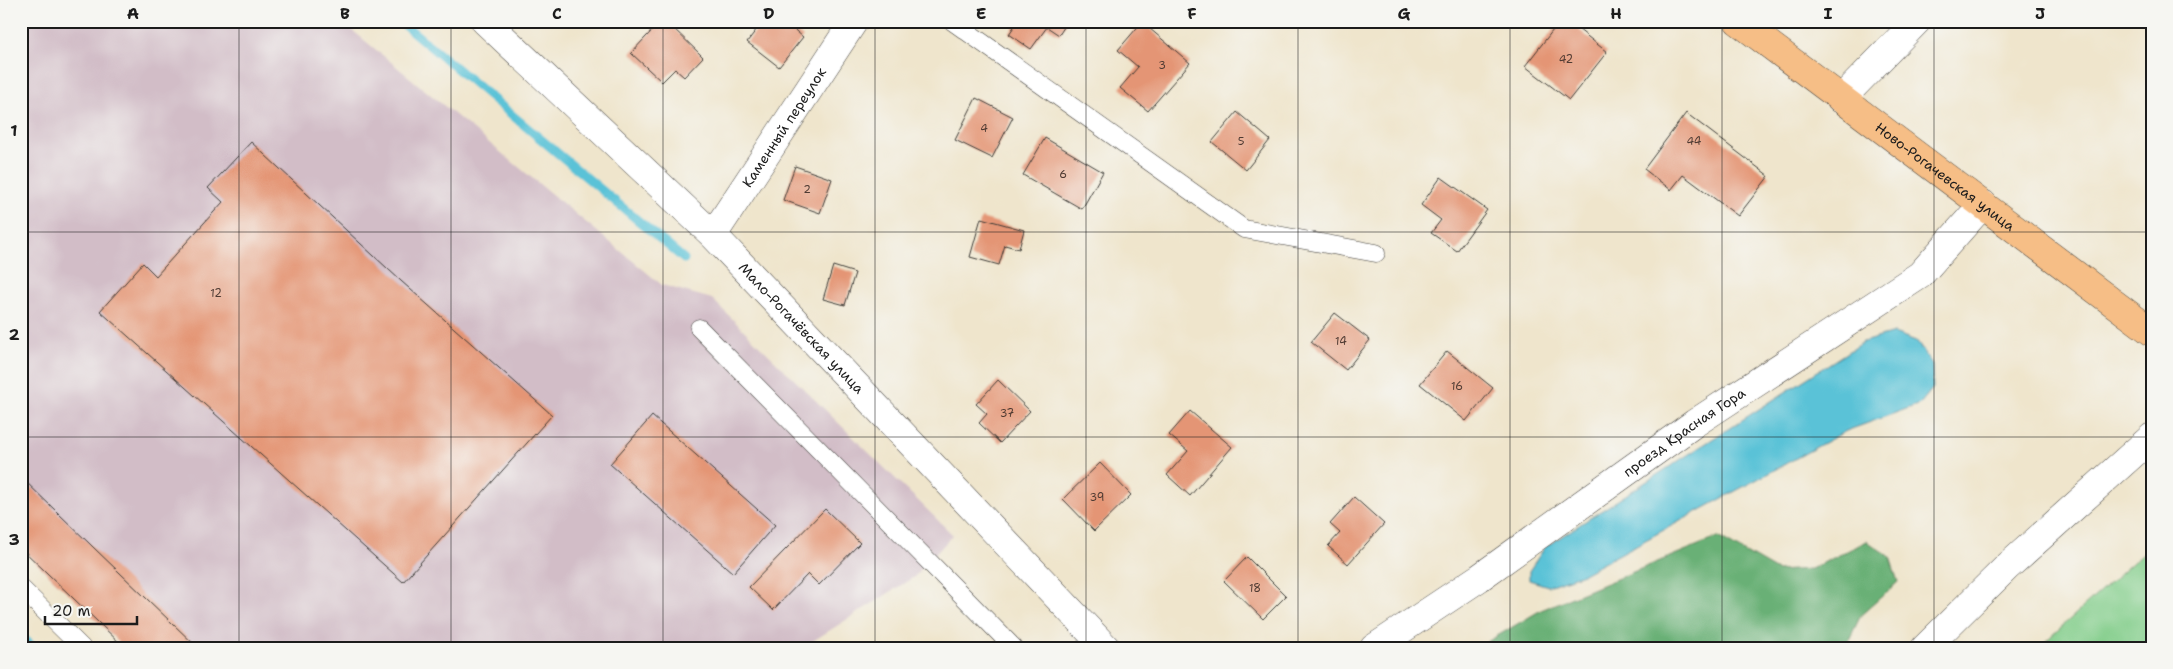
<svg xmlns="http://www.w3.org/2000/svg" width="2173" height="669" viewBox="0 0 2173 669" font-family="'Shantell Sans',sans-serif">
	<rect width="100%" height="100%" fill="#f6f6f2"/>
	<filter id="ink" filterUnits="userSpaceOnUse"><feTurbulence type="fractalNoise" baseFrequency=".02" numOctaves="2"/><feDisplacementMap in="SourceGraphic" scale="10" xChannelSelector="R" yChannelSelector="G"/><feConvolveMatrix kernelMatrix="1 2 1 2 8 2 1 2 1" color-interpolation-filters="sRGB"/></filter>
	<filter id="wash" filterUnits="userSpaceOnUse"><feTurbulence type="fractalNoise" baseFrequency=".0096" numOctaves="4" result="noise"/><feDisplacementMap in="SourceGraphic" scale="20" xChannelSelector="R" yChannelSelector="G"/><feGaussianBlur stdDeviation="1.12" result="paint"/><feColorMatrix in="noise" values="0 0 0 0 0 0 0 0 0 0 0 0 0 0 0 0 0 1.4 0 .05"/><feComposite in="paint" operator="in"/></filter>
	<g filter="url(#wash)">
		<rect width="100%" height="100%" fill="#efe5cc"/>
		<path fill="#d2bdc7" d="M21 21H341L662 285 712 299 953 535 914 577 802 648H125L21 548Z"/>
		<path fill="#82cd8a" stroke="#4f7453" d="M2152 545V648H2038Z"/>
		<path fill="#69b076" stroke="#426649" d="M1718 537 1777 571 1811 569 1867 541 1890 557 1898 582 1861 615 1845 648H1477L1541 610Z"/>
		<path fill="#5ac2d7" stroke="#3b6f7a" d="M1894 333 1916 341 1932 364 1933 388 1920 404 1846 431 1583 574 1548 586 1529 580V571L1545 547 1863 342Z"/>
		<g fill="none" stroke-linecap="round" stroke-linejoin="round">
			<path stroke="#5ac2d7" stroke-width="9" d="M400 21 684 259
				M21 636 34 648"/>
		</g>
		<g id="blocks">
			<path fill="#e49574" d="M661 21H666L703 57 684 77 675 69 662 82 631 53Z
				M763 21H784L803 37 779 67 747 42Z
				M1018 21H1068L1059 35 1047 27 1031 49 1009 34Z
				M1560 21H1568L1607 52 1569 100 1525 66Z
				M1142 22 1190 63 1148 111 1120 88 1138 67 1118 50Z
				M976 98 1013 117 992 158 955 140Z
				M1237 112 1270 140 1246 170 1212 142Z
				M1686 113 1769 176 1738 216 1683 175 1671 190 1644 169Z
				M1045 138 1103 172 1082 209 1023 175Z
				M251 142 401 281 552 415 403 582 100 311 143 263 156 276 223 202 208 188Z
				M795 166 832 179 820 213 783 200Z
				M1441 177 1487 210 1457 251 1431 233 1441 220 1421 205Z
				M981 218 1024 230 1019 249 1005 245 999 265 970 257Z
				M833 266 855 273 845 305 823 299Z
				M1335 313 1370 340 1346 370 1311 342Z
				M1447 351 1493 388 1466 421 1420 384Z
				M998 380 1030 411 1000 443 979 423 987 414 976 404Z
				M1190 411 1232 447 1190 496 1167 475 1188 451 1169 435Z
				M652 416 775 525 733 573 610 464Z
				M1100 463 1131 495 1094 531 1063 499Z
				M21 477 93 547 198 648H125L21 548Z
				M1354 497 1384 524 1348 564 1328 546 1340 533 1330 524Z
				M825 509 860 543 819 585 808 574 773 610 749 587Z
				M1247 557 1286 596 1263 619 1224 581Z"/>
		</g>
	</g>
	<g filter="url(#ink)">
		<use href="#blocks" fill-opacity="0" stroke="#3c3a36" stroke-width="1"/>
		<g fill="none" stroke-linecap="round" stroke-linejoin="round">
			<g stroke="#3c3a36" stroke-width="19">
				<path id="lane" d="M952 21 1244 229 1376 253
					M699 328 1014 648
					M21 588 82 648"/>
			</g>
			<g stroke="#3c3a36" stroke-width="29">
				<g id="street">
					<path id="s1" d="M485 21 713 235 1106 648"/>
					<path d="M1841 99 1917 21"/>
					<path id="s2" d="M713 235 854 21"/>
					<path id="s3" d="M1374 648 1479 578 1695 423 1920 275 1983 204"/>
					<path d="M1925 648 2007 567 2152 437"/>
				</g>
			</g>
			<g stroke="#3c3a36" stroke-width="29">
				<g id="primary">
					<path id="s4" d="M1738 21 2152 332"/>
				</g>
			</g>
			<use href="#lane" stroke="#fff" stroke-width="18"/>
			<use href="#street" stroke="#fff" stroke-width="28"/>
			<use href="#primary" stroke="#f6be86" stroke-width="28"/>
		</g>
	</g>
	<path fill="none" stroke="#1c1c1c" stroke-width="1" stroke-opacity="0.55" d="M239 21V648M451 21V648M663 21V648M875 21V648M1086 21V648M1298 21V648M1510 21V648M1722 21V648M1934 21V648M21 232H2152M21 437H2152"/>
	<g text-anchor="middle" stroke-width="5" stroke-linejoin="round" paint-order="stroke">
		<g font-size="11" fill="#4e3a32">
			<text x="1566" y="63">42</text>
			<text x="1162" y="69">3</text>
			<text x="984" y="132">4</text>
			<text x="1241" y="145">5</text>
			<text x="1694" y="145">44</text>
			<text x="1063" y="178">6</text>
			<text x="807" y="193">2</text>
			<text x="216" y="297">12</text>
			<text x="1341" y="345">14</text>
			<text x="1457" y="390">16</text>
			<text x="1007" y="417">37</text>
			<text x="1097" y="501">39</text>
			<text x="1255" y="592">18</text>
		</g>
		<g font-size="14" fill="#1c1c1c" stroke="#f6f6f2">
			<text dy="5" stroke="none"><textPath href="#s2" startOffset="129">Каменный переулок</textPath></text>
			<text dy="5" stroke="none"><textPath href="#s4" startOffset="259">Ново-Рогачевская улица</textPath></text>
			<text dy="5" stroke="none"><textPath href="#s1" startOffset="441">Мало-Рогачёвская улица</textPath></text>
			<text dy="5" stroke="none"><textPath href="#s3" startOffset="378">проезд Красная Гора</textPath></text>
		</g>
	</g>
	<rect width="2173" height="669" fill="none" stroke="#f6f6f2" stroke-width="55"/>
	<path d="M45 616v8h92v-8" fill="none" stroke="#1c1c1c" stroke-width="2.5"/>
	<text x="52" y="616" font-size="15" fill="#1c1c1c" stroke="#f6f6f2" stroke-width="4" paint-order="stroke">20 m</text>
	<rect x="28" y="28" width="2118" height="614" fill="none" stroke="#1c1c1c" stroke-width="2"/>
	<g font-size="16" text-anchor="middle" font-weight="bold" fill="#1c1c1c">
		<text x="133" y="19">A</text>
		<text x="345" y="19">B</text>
		<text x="557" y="19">C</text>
		<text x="769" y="19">D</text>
		<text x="981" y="19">E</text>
		<text x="1192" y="19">F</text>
		<text x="1404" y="19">G</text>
		<text x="1616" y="19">H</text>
		<text x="1828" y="19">I</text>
		<text x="2040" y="19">J</text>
		<text x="14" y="136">1</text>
		<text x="14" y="340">2</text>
		<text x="14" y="545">3</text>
	</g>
</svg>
